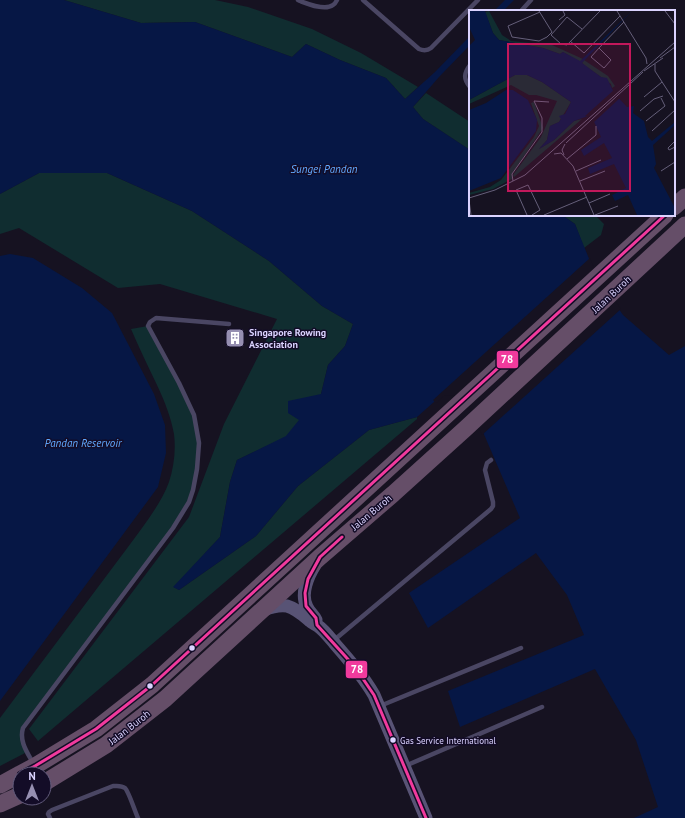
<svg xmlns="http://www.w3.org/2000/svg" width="685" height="818" viewBox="0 0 685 818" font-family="'PT Sans',sans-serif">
	<rect width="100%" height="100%" fill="#161221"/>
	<path fill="#102d30" d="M64 0H215L248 7 312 29 361 53 418 87 405 99 386 78 340 60 306 44 292 57 195 22 141 23Z
		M426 93 470 122V150L423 119 413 107Z
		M39 173H107L192 211 269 261 322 306 353 324 345 346 328 365 321 394 286 437 237 460 230 482 220 537 174 587 179 590 256 536 298 486 369 430 417 417V419L38 741 29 729 189 517 224 424 277 319 160 284 118 288 19 228 0 234V194Z
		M562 215H595L604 224 601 235 584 248 575 224Z
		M148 326 194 415 199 443 193 490 173 528 21 733 27 752 0 766V718L128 547C142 528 161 504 169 482 174 467 176 450 174 434 171 417 164 400 157 385 148 366 139 348 131 329Z"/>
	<path fill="#061745" d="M0 0H64L141 23 195 22 292 57 306 44 340 60 386 78 405 99 435 72 470 36V45L439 77 413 107 423 119 470 150V215H562L575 224 596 276 623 315 669 355 685 346V818H634L658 807 636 740 595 669 460 727 448 691 584 635 567 595 536 553 428 628 409 593 520 518 467 395 444 393 417 417 369 430 298 486 256 536 179 590 173 587 220 537 230 482 237 460 286 436 299 420 288 413V401L321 394 328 365 345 346 353 324 322 306 269 261 192 211 107 173H39L0 194Z
		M505 0H514L503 11H494Z
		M10 254 33 258 82 288 112 313 154 394 165 425 166 453 158 487 0 701V256Z"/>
	<path fill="#161221" d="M590 258 597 275 621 309 482 435 465 397 445 395 436 403 433 400Z"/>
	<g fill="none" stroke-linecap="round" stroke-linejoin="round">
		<path stroke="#4a4663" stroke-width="4.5" d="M298 0 300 1C308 4 325 11 333 5 335 4 336 2 337 0
			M363 0 419 49C424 51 427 51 431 48L478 0
			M521 11 531 0
			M470 65C464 73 463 79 470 87
			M333 641 491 509 493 506V502L485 470 487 463 491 460
			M380 706 521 648
			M33 763C27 752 19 741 23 728L173 528 189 502 193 490 197 469 199 443 194 415 179 383 148 326 150 322 156 318 229 324
			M405 766 542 707
			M50 818 48 814 49 812 52 810 113 786C117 786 121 785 125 788 129 792 135 812 138 818"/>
		<path stroke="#585375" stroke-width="13" d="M315 565C308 576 300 594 307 607 309 612 314 615 316 620
			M264 610C271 607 279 605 287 606 297 609 303 615 310 621 312 623 315 624 318 626 324 630 330 638 335 644 349 660 363 676 374 695L426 818"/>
		<path stroke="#654e68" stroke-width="17" d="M674 207 685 197
			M20 774 35 766 96 729 152 685 665 215
			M44 783 106 745 165 699 320 557 393 494 465 429 685 225
			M0 785 20 774
			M0 804 20 795"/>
		<g stroke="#130c27" stroke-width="6">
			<path id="bus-1" d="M342 537 320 557 308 579 305 593 306 606 316 618 317 625 355 667 374 695 426 818
				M20 774 35 766 96 729 152 685 665 215"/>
		</g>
		<use href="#bus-1" stroke="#f13a9d" stroke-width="3"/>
	</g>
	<defs>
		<g id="building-square" transform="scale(1)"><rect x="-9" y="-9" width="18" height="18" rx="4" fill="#968fb1" stroke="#130c27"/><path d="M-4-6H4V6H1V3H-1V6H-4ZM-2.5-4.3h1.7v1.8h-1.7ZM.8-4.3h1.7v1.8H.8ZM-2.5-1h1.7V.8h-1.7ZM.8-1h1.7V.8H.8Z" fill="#fff"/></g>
	</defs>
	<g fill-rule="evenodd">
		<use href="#building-square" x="235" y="338"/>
	</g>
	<g fill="#dbd3ff" stroke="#130c27" stroke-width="1.5">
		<circle cx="192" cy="648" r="3.5"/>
		<circle cx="150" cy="686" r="3.5"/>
		<circle cx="393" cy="740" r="3.5"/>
	</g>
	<g text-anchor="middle" stroke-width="3" stroke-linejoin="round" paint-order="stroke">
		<g font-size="9" fill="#dbd3ff" stroke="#130c27" text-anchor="start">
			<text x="400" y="744">Gas Service International</text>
		</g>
		<g font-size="10" fill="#dbd3ff" stroke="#130c27">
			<text transform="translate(611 294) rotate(-43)" y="4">Jalan Buroh</text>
			<text transform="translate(371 512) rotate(-40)" y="4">Jalan Buroh</text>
			<text transform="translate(129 727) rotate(-38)" y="4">Jalan Buroh</text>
		</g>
		<g font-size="10" font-weight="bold" fill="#dbd3ff" stroke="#130c27" text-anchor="start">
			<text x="249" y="336">Singapore Rowing<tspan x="249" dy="12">Association</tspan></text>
		</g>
		<g font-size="11" font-style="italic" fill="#61a9ff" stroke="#130c27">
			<text x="324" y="173">Sungei Pandan</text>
			<text x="83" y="447">Pandan Reservoir</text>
		</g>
	</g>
	<g transform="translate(469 10)">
		<rect width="206" height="206" fill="#161221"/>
		<path d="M20 1 33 25 42 31 83 35 114 49 111 52 94 42 91 44 74 38 30 30 24 23 16 2ZM115 50 139 66 146 76 143 78 142 74 115 55 113 53ZM46 65H58L73 72 102 92 90 112 81 116 78 130 70 139 85 130 105 111 113 109 45 167 44 165 72 127 88 91 67 85H60L42 75 0 94V90ZM65 92 74 118 43 164V169L24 179 0 185V183L21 177 32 170 65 127 70 116 62 93Z" fill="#102d30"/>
		<path d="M0 1H16L24 23 30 30 74 38 91 44 94 42 111 51 163 1 113 53 132 67 138 68 145 83 158 97 165 96 164 103 175 111 179 127 183 131 206 112V115L184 135 187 154 185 158 206 198V205H168L159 185 146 191 143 185 157 178 145 154 121 164 119 158 143 148 135 133 115 146 112 140 132 127 122 105 105 111 85 130 70 139 78 130 81 116 90 112 92 109 90 106 96 104 102 92 73 72 58 65H46L0 90V36L6 30 0 17ZM37 80H44L59 90 68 110 67 121 32 168 0 181V100L17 93Z" fill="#061745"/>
		<path d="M146 79 151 88 124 113 121 107 116 106Z" fill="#161221"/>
		<path fill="none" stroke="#655f7a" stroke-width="1" d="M70 1 83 22 78 27 70 31 43 27 39 16 71 2M148 1 177 48 178 54M196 1 206 14M90 10 96 5 94 1M113 19 98 7 82 25 92 34 98 35 131 1M101 31 115 43 151 6M130 38 142 50 135 58 122 47 130 38 155 12M191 48 206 37M186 54V61L206 92M175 61 194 48M175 87 193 72M171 101 185 89 194 86M177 111 196 96 192 88M183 121 206 100M206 131 199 138 200 140 206 137M97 133 174 62M85 144 92 143 104 156 125 205M95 145 93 140 96 134M98 149 127 125V116M107 161 132 150M192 161 206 152M44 171 43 164 73 122V108L65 91 80 92M111 171 136 161M0 188 26 180 56 165 206 32M0 190 2 205M120 193 141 184M58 205 47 180 59 175 71 200 63 205M75 205 118 187M126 205 149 196"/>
		<path fill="#c2185b" fill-opacity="0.15" stroke="#c2185b" stroke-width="2" d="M39 34H161V181H39Z"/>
		<rect width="206" height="206" fill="none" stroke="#dbd3ff" stroke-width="2"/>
	</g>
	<g stroke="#130c27" stroke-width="1.5">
		<rect x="496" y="350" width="23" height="19" rx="4" fill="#f13a9d"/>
		<rect x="345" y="660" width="23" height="19" rx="4" fill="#f13a9d"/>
	</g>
	<g font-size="11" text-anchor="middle" font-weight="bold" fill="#fff">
		<text x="507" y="363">78</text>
		<text x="357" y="673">78</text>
	</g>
	<g transform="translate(32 786)"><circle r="19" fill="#130c27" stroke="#635c7d"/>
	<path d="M0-3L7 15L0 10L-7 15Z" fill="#968fb1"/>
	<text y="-6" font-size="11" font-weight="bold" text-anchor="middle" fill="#dbd3ff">N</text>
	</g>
</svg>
